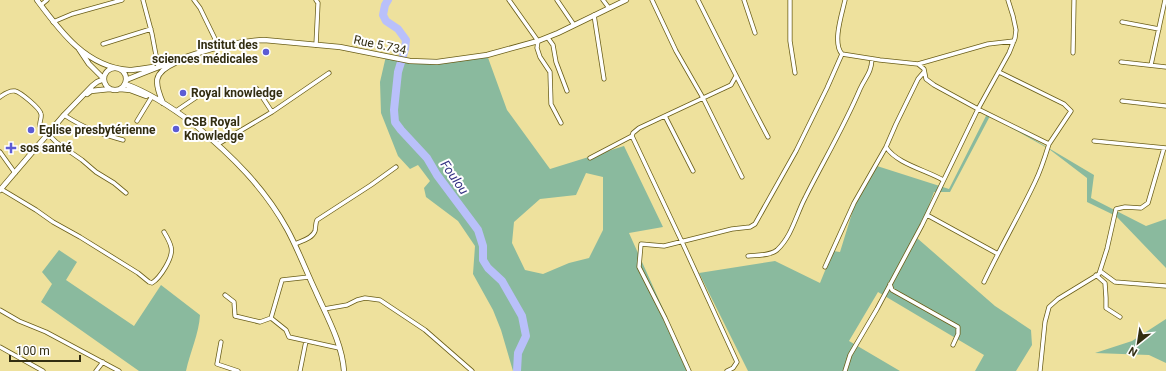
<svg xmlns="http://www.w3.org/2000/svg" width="1166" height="371" viewBox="0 0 1166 371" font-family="Roboto,sans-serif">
	<rect width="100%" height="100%" fill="#eee19d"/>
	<path fill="#8aba9e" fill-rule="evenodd" d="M487 55 507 110 550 169 624 146 663 227 629 233 691 371H513L501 330 493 310 473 274 475 246 458 221 426 197 424 188 430 181 418 165 410 169 398 156 381 113 380 82 386 56 423 62ZM586 173 603 177V230L589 258 569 263 543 274 525 270 512 243 514 222 540 199 576 195Z
		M988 112 1094 175 1091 198 1146 226 1166 219V268L1116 216 1087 202V178L1049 149 990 116 950 192H934L917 238 995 306 1031 330 1032 345 1016 371H975L984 355 878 292 849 341 900 371H748L699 273 775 261 820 283 833 251 840 252 857 197 877 166 949 189Z
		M59 250 77 262 66 280 134 326 161 285 200 315C199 334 190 352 186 371H139L41 302 52 284 42 272Z
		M1166 319V363L1149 355 1095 353 1132 341Z"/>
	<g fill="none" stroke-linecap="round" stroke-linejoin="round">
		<path stroke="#b9c0fa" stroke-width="8" d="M388 0 385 5 383 15 386 21 398 29 406 40 405 49 398 72 394 110 395 122 401 130 427 158 437 175 478 230 483 246V260L488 268 502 281 522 316 526 336 518 353 517 371"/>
		<g stroke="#6a5e19" stroke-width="5">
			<path id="minor" d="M143 0 152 34 158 66
				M194 0 200 8 219 47
				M509 0 538 41 537 48 540 57 550 72 551 104 561 123
				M557 0 574 25
				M603 0 609 8
				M652 0 676 51 703 98 742 177
				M698 0C721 46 744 92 768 137
				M744 0 755 33
				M790 0V41L795 73
				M845 0C842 14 832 43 842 54L880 60 918 64 924 69 926 79 934 85 978 109 1049 144C1045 157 1041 170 1035 182 1019 216 1000 248 984 282
				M41 5 47 0
				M594 15 604 79
				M53 22 72 14 122 0
				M1122 22 1159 29
				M548 38 553 45 556 62 567 91
				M103 44 151 29
				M316 45 318 3 316 0
				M1073 53 1074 0
				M1121 62 1166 67
				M918 64 988 44 1014 41
				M1151 65 1165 0
				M999 72 1064 104 1071 111 1049 144
				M0 97C4 94 9 90 15 91 20 92 40 108 41 114 42 118 39 122 40 126L56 142 82 160 96 172 114 183 126 193
				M1122 101 1166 106
				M176 111 204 92
				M272 112 329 73
				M64 115C86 129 98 133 123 140
				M665 116 693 171
				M137 121 151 98
				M1094 141 1166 148
				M218 144 272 112 257 89
				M886 147C897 164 926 170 943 180
				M0 152 15 173
				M590 158 632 136
				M1 189 36 210 53 222 80 237 138 273 149 282 152 283C160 278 174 257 171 247 170 242 167 237 164 232
				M927 215 998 254
				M295 244C301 241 312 239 315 231 316 227 315 224 317 220L371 185 396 167
				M748 256C757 255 770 256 777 250 792 236 796 215 805 198 823 162 844 127 860 89 866 76 871 74 872 59
				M825 267 854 203 886 147 896 124 918 79 924 72
				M1100 271 1115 282 1166 286
				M1096 275 1105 283 1106 298V308L1120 317
				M890 284 892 290 958 327V334L953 345
				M225 295 234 302 235 316 260 322 271 318 282 280 309 277
				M324 309 347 305 357 300 365 298 380 300 425 330 472 371
				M0 310 19 321 46 332 119 371
				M271 318 286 330 289 337 339 348
				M221 342 217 364 238 371
				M0 347 43 371
				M96 371 103 362
				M300 371 306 341
				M689 371 665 318 639 267 641 244 664 246 732 229 750 227 755 224 796 151 827 88 842 54
				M727 371 733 368 737 362 682 242 632 136 633 133 639 128 731 85 736 76
				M845 371 850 355 877 309 922 225 978 109 1009 53 1015 38 1016 30 1013 16 1008 0
				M1040 371 1045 322 1049 307 1058 299 1099 274 1107 249 1116 209 1125 207 1141 208 1148 203 1164 148"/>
		</g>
		<g stroke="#6a5e19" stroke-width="6">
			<path id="tertiary" d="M37 0C60 31 86 67 129 70 136 70 145 68 153 67
				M104 79a11 11 0 1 1 22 0a11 11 0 1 1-22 0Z
				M126 80C168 63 219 42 264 40L340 47 410 61 437 62 487 55 538 41 558 33 626 0
				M125 84C151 93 174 109 195 125 231 155 264 187 287 229 298 249 306 271 316 292 327 317 342 343 344 371
				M120 89 130 90 146 96
				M87 94 91 91 110 89
				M163 103C154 82 153 73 175 63
				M0 190 64 115 92 86 97 82 104 79 89 64 79 49"/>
		</g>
		<use href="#minor" stroke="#fff" stroke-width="3.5"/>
		<use href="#tertiary" stroke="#fff" stroke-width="4.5"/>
	</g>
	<g fill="#5c5cd4" stroke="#fff" stroke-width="1.5">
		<circle cx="266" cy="52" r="4"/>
		<circle cx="183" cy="93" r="4"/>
		<circle cx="176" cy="129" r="4"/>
		<circle cx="31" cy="130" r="4"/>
		<path d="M9 142h4v4h4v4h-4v4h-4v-4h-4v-4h4z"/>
	</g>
	<g text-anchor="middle" stroke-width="4" stroke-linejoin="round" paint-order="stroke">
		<g font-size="12" font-weight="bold" fill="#322d11" stroke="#fff" text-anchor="start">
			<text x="258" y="49" text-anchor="end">Institut des<tspan x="258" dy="14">sciences médicales</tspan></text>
			<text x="191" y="97">Royal knowledge</text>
			<text x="184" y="126">CSB Royal<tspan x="184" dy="14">Knowledge</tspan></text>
			<text x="39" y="134">Eglise presbytérienne</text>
			<text x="20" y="152">sos santé</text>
		</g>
		<g font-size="12" fill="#322d11" stroke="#fff">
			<text transform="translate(380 45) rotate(12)" y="4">Rue 5.734</text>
		</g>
		<g font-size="13" font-style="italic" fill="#353384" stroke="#fff">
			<text transform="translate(455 177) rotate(55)" y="5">Foulou</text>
		</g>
	</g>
	<g transform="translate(1138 343) rotate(210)" stroke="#ffffff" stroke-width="3" paint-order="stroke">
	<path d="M0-3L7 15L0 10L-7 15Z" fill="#322d11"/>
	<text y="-6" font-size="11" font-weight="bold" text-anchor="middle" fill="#322d11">N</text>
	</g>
	<path d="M10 355v6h70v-6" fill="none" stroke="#322d11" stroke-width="2"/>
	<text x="16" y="355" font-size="12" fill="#322d11" stroke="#ffffff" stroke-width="3" paint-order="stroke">100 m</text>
</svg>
